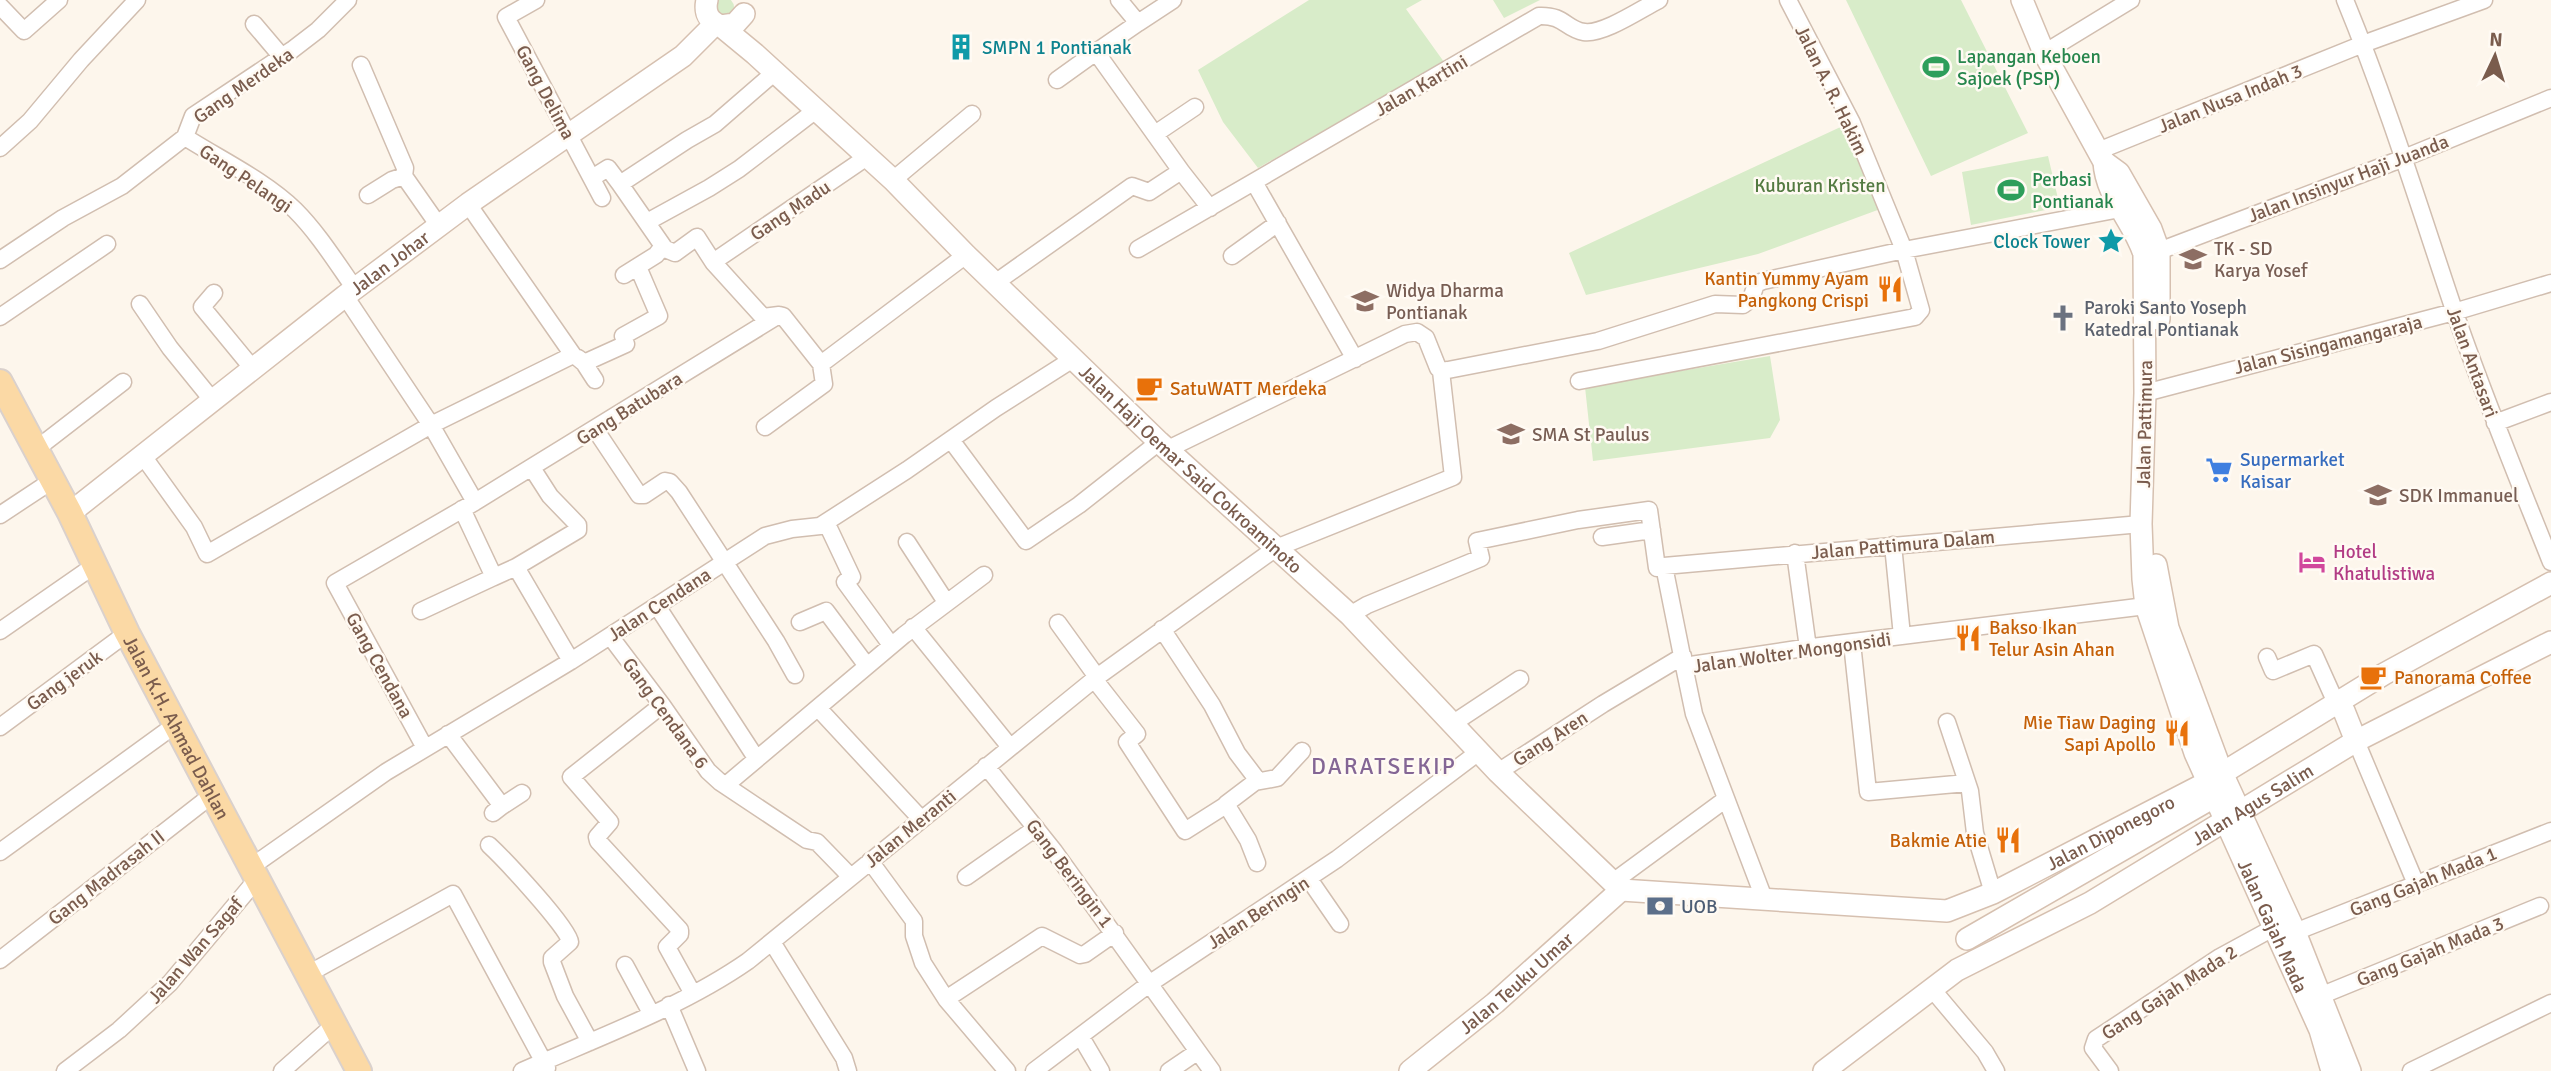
<svg xmlns="http://www.w3.org/2000/svg" width="2551" height="1071" viewBox="0 0 2551 1071" font-family="Signika,sans-serif">
	<rect width="100%" height="100%" fill="#fdf6ec"/>
	<path fill="#d8ecc9" d="M716 7a9 9 0 1 1 18 0a9 9 0 1 1-18 0Z
		M1309 0H1422L1406 9 1444 62 1258 168 1223 122 1198 70Z
		M1493 0H1540L1504 18Z
		M1846 0H1961L2028 133 1931 176Z
		M1847 124 1883 208 1758 254 1586 295 1569 253Z
		M2048 156 2060 207 1971 225 1962 172Z
		M1770 356 1780 420 1770 438 1593 461 1585 387Z"/>
	<g fill="none" stroke-linecap="round" stroke-linejoin="round">
		<g stroke="#d1beb0" stroke-width="19">
			<path id="street" d="M536 0 506 17 602 198
				M1119 0 1138 23 1096 52 1181 171
				M1788 0 1852 123 1904 250 2120 209
				M2345 0C2387 102 2419 206 2454 310 2483 395 2518 479 2551 562
				M0 6 24 31 59 0
				M1138 23 1173 0
				M254 24 282 57
				M2044 53 2131 0
				M361 65 405 168 404 176
				M1057 80 1096 52
				M1155 134 1195 107
				M185 137C221 160 264 180 295 210 318 233 336 262 355 289
				M0 148 30 121 81 60 137 0
				M2098 151 2363 44 2484 0
				M592 178 608 168 620 184
				M893 180 972 114
				M1254 182 1355 359
				M368 195 392 180 404 176 439 226
				M647 222 709 188 739 169 816 110
				M663 248 675 253 697 237 713 262 763 317 779 315
				M1138 249 1539 16C1565 15 1565 29 1584 32 1603 35 1641 9 1659 0
				M2149 253 2159 251 2404 158 2551 98
				M1232 256 1278 223
				M0 260 63 218 122 186 185 137 193 116 292 50 318 30 348 0
				M713 262 867 157
				M624 275 656 255 663 246 620 184 687 140 715 124 775 72
				M995 283 1132 186 1149 192 1181 171 1210 208
				M214 293 202 307 253 369
				M345 296 431 425 475 502 779 315 783 316 821 364 966 255
				M140 304 170 348 213 401
				M0 317 107 244
				M578 358 584 363 595 380
				M584 363 626 344 623 336 659 316 638 267
				M2145 393 2454 312 2551 283
				M2495 423 2551 402
				M765 427 824 384 821 364
				M595 429 639 495H644L665 481 670 482 679 492 776 641 795 675
				M951 440 1026 541 1079 505 1159 442
				M1168 449 1405 334 1417 332 1426 338 1438 368 1441 371 1448 370 1598 341 1715 304 1743 305 1751 299 1756 284 1763 281 1904 250 1921 310 1915 317 1579 381
				M35 450 123 382
				M143 456 194 527 207 554 431 425 573 355 468 204
				M0 515 53 480
				M826 522 852 577 845 582 891 645
				M1602 537 1652 530
				M907 542 946 602
				M1893 545 1902 636
				M1795 553 1808 648
				M516 567 571 661
				M494 577 516 567 578 530V525L550 496 532 468
				M657 606 756 758
				M421 611 494 577 462 509
				M1350 615 1367 605 1481 558 1477 541 1578 520 1649 510 1657 568
				M800 622 826 611 867 666
				M1058 623 1097 677
				M913 627 1010 747
				M1162 629 1212 705 1237 753 1256 778 1255 782 1226 804 1248 840 1257 863
				M0 631 95 565
				M610 636 662 705 708 771 720 782 807 840 817 842 851 877
				M1852 643 1868 792 1967 783
				M2267 657 2273 671 2314 654 2336 703
				M1684 666 1664 566 2141 524
				M1094 679 1137 734 1127 742 1185 831 1226 805
				M662 705 571 777 610 822 597 837 598 841 680 930V934L667 947 693 994
				M818 708 921 819
				M1947 722 1970 791 1975 833 1993 893
				M1452 724 1520 679
				M0 727 127 633
				M448 734 502 806 493 813
				M2356 741 2416 884
				M425 748 335 583 475 502
				M986 766 1054 851 1212 1071
				M1498 772 1603 704 1683 656
				M1255 782 1277 778 1302 751
				M726 785 904 635 984 575
				M502 806 522 793
				M489 845C503 858 569 928 570 942L552 958V962L565 996 590 1042
				M0 852 175 725
				M870 861 914 921V936L923 963 946 999 1007 1071
				M251 867 386 772 571 661 765 536 792 529 820 526 907 470 996 408 1073 359
				M966 877 1036 828
				M1309 879 1340 924
				M1613 882 1726 799
				M1765 901 1694 714 1684 666 1804 648 2146 606
				M2295 932 2551 831
				M772 942 844 1058 848 1071
				M0 960 212 795
				M625 965 651 1013
				M308 974 453 894 547 1068
				M1932 989 1985 1052 1996 1071
				M2320 996 2540 906
				M946 999 1042 936 1080 955 1085 954 1115 933
				M669 1005 697 1071
				M1081 1037 1101 1071
				M65 1071 119 1030 170 983 257 879
				M282 1071 334 1025
				M522 1071C597 1038 682 1007 748 961L1097 677 1276 548 1453 477 1441 371
				M1034 1071 1149 984 1337 859 1480 751
				M1169 1071 1197 1052
				M2110 1071 2093 1048 2096 1039 2220 957 2275 927
				M2411 1071 2551 1003"/>
		</g>
		<g stroke="#d6c0b0" stroke-width="24">
			<g id="secondary">
				<path d="M707 0C704 13 709 21 721 26L735 24 744 14"/>
				<path id="s1" d="M2022 0 2044 53 2104 162C2106 197 2134 222 2144 254L2145 393 2141 524 2143 579 2146 606 2195 753 2320 1030 2332 1071"/>
				<path id="s2" d="M721 26 755 54 893 180 966 255 1159 442 1350 615 1498 772 1621 890"/>
				<path d="M2104 162 2119 173 2151 229 2159 251V319"/>
				<path id="s3" d="M70 513 345 296 468 204 683 56 715 24"/>
				<path d="M2156 565 2168 628 2222 773 2295 932 2350 1071"/>
				<path d="M2336 703 2344 711 2356 741"/>
				<path id="s4" d="M1621 890 1947 911 1993 893 2208 782 2384 674 2551 583"/>
				<path d="M1967 939 2226 790"/>
				<path id="s5" d="M1410 1071 1495 1003 1621 890"/>
				<path id="s6" d="M1824 1071 1957 970 2090 903 2356 741 2551 642"/>
			</g>
		</g>
		<g stroke="#dad1cd" stroke-width="28">
			<g id="primary">
				<path id="s7" d="M0 382 70 513 127 633 359 1071"/>
			</g>
		</g>
		<use href="#street" stroke="#fff" stroke-width="16"/>
		<use href="#secondary" stroke="#fff" stroke-width="21"/>
		<use href="#primary" stroke="#fbd9a5" stroke-width="24"/>
	</g>
	<defs>
		<g id="building-bare" transform="scale(2.1)"><path d="M-4-6H4V6H1V3H-1V6H-4ZM-2.5-4.3h1.7v1.8h-1.7ZM.8-4.3h1.7v1.8H.8ZM-2.5-1h1.7V.8h-1.7ZM.8-1h1.7V.8H.8Z" fill="#0f9aa8" stroke="#fffaf3" stroke-width="2.5" paint-order="stroke"/></g>
		<g id="stadium-bare" transform="scale(2.1)"><path d="M0-5a6.5 5 0 1 0 0 10a6.5 5 0 1 0 0-10ZM-3.5-1.8h7v3.6h-7Z" fill="#2e9e5b" stroke="#fffaf3" stroke-width="2.5" paint-order="stroke"/></g>
		<g id="sight-bare" transform="scale(2.1)"><path d="M0-6L1.8-2.2L6-1.7L2.9 1.2L3.7 5.4L0 3.3L-3.7 5.4L-2.9 1.2L-6-1.7L-1.8-2.2Z" fill="#0f9aa8" stroke="#fffaf3" stroke-width="2.5" paint-order="stroke"/></g>
		<g id="school-bare" transform="scale(2.1)"><path d="M0-5L7-2L0 1L-7-2ZM-4 1L0 2.5L4 1V4Q0 6-4 4Z" fill="#8d6e63" stroke="#fffaf3" stroke-width="2.5" paint-order="stroke"/></g>
		<g id="restaurant-bare" transform="scale(2.1)"><path d="M-5-6h1v4h1v-4h1v4h1v-4h1v5L-1.5 .5V6h-2V.5L-5-1ZM5-6V6H3V1.5H1.5Q1.5-4 5-6Z" fill="#e8710a" stroke="#fffaf3" stroke-width="2.5" paint-order="stroke"/></g>
		<g id="university-bare" transform="scale(2.1)"><path d="M0-5L7-2L0 1L-7-2ZM-4 1L0 2.5L4 1V4Q0 6-4 4Z" fill="#8d6e63" stroke="#fffaf3" stroke-width="2.5" paint-order="stroke"/></g>
		<g id="church-bare" transform="scale(2.1)"><path d="M-1.2-6h2.4v3.5h3.3v2.4h-3.3V6h-2.4V-.1h-3.3v-2.4h3.3Z" fill="#6b7280" stroke="#fffaf3" stroke-width="2.5" paint-order="stroke"/></g>
		<g id="cafe-bare" transform="scale(2.1)"><path d="M-5.5-4.5H6V0H3Q3 3.5 0 3.5H-2.5Q-5.5 3.5-5.5 0ZM3-3.2v2h1.7v-2ZM-6 4.5H4V6H-6Z" fill="#e8710a" stroke="#fffaf3" stroke-width="2.5" paint-order="stroke"/></g>
		<g id="supermarket-bare" transform="scale(2.1)"><path d="M-6-5.5h2.5l.6 2H6L4.5 2H-2.5L-4.4-4H-6ZM-1.5 3.2a1.3 1.3 0 1 0 .1 0ZM3 3.2a1.3 1.3 0 1 0 .1 0Z" fill="#3f7fe0" stroke="#fffaf3" stroke-width="2.5" paint-order="stroke"/></g>
		<g id="hotel-bare" transform="scale(2.1)"><path d="M-6-4.5h1.5V1H6V5H4.5V3h-9V5H-6ZM-4 0a1.8 1.8 0 1 1 3.6 0ZM.5 0V-2.5h3Q6-2.5 6 0Z" fill="#d1479c" stroke="#fffaf3" stroke-width="2.5" paint-order="stroke"/></g>
		<g id="bank-bare" transform="scale(2.1)"><path d="M-6-4H6V4H-6ZM0-2.3a2.3 2.3 0 1 0 0 4.6a2.3 2.3 0 1 0 0-4.6Z" fill="#5c6f8a" stroke="#fffaf3" stroke-width="2.5" paint-order="stroke"/></g>
	</defs>
	<g fill-rule="evenodd">
		<use href="#building-bare" x="961" y="47"/>
		<use href="#stadium-bare" x="1936" y="67"/>
		<use href="#stadium-bare" x="2011" y="190"/>
		<use href="#sight-bare" x="2111" y="241"/>
		<use href="#school-bare" x="2193" y="259"/>
		<use href="#restaurant-bare" x="1890" y="289"/>
		<use href="#university-bare" x="1365" y="301"/>
		<use href="#church-bare" x="2063" y="318"/>
		<use href="#cafe-bare" x="1149" y="388"/>
		<use href="#school-bare" x="1511" y="434"/>
		<use href="#supermarket-bare" x="2219" y="470"/>
		<use href="#school-bare" x="2378" y="495"/>
		<use href="#hotel-bare" x="2312" y="562"/>
		<use href="#restaurant-bare" x="1968" y="638"/>
		<use href="#cafe-bare" x="2373" y="677"/>
		<use href="#restaurant-bare" x="2177" y="733"/>
		<use href="#restaurant-bare" x="2008" y="840"/>
		<use href="#bank-bare" x="1660" y="906"/>
	</g>
	<g text-anchor="middle" stroke-width="5" stroke-linejoin="round" paint-order="stroke">
		<g font-size="19" fill="#0d838f" stroke="#fffaf3" text-anchor="start">
			<text x="982" y="54">SMPN 1 Pontianak</text>
			<text x="2090" y="248" text-anchor="end">Clock Tower</text>
		</g>
		<g font-size="19" fill="#27864d" stroke="#fffaf3" text-anchor="start">
			<text x="1957" y="63">Lapangan Keboen<tspan x="1957" dy="22">Sajoek (PSP)</tspan></text>
			<text x="2032" y="186">Perbasi<tspan x="2032" dy="22">Pontianak</tspan></text>
		</g>
		<g font-size="19" fill="#7a5c4d" stroke="#fffaf3">
			<text transform="translate(243 85) rotate(-35)" y="7">Gang Merdeka</text>
			<text transform="translate(1421 85) rotate(-30)" y="7">Jalan Kartini</text>
			<text transform="translate(1832 90) rotate(64)" y="7">Jalan A. R. Hakim</text>
			<text transform="translate(546 92) rotate(62)" y="7">Gang Delima</text>
			<text transform="translate(2230 98) rotate(-22)" y="7">Jalan Nusa Indah 3</text>
			<text transform="translate(246 178) rotate(34)" y="7">Gang Pelangi</text>
			<text transform="translate(2348 178) rotate(-21)" y="7">Jalan Insinyur Haji Juanda</text>
			<text transform="translate(790 210) rotate(-34)" y="7">Gang Madu</text>
			<text dy="7" stroke="none"><textPath href="#s3" startOffset="406">Jalan Johar</textPath></text>
			<text transform="translate(2328 344) rotate(-14)" y="7">Jalan Sisingamangaraja</text>
			<text transform="translate(2473 362) rotate(70)" y="7">Jalan Antasari</text>
			<text transform="translate(629 408) rotate(-32)" y="7">Gang Batubara</text>
			<text transform="translate(2144 424) rotate(-89)" y="7">Jalan Pattimura</text>
			<text dy="7" stroke="none"><textPath href="#s2" startOffset="646">Jalan Haji Oemar Said Cokroaminoto</textPath></text>
			<text transform="translate(1903 544) rotate(-5)" y="7">Jalan Pattimura Dalam</text>
			<text transform="translate(659 604) rotate(-33)" y="7">Jalan Cendana</text>
			<text transform="translate(1792 652) rotate(-8)" y="7">Jalan Wolter Mongonsidi</text>
			<text transform="translate(380 665) rotate(61)" y="7">Gang Cendana</text>
			<text transform="translate(64 680) rotate(-36)" y="7">Gang jeruk</text>
			<text transform="translate(666 713) rotate(54)" y="7">Gang Cendana 6</text>
			<text dy="7" stroke="none"><textPath href="#s7" startOffset="388">Jalan K.H. Ahmad Dahlan</textPath></text>
			<text transform="translate(1550 738) rotate(-33)" y="7">Gang Aren</text>
			<text dy="7" stroke="none"><textPath href="#s6" startOffset="506">Jalan Agus Salim</textPath></text>
			<text transform="translate(910 828) rotate(-39)" y="7">Jalan Meranti</text>
			<text dy="7" stroke="none"><textPath href="#s4" startOffset="508">Jalan Diponegoro</textPath></text>
			<text transform="translate(1070 873) rotate(53)" y="7">Gang Beringin 1</text>
			<text transform="translate(106 877) rotate(-38)" y="7">Gang Madrasah II</text>
			<text transform="translate(2423 881) rotate(-22)" y="7">Gang Gajah Mada 1</text>
			<text transform="translate(1258 912) rotate(-33)" y="7">Jalan Beringin</text>
			<text dy="7" stroke="none"><textPath href="#s1" startOffset="980">Jalan Gajah Mada</textPath></text>
			<text transform="translate(195 950) rotate(-49)" y="7">Jalan Wan Sagaf</text>
			<text transform="translate(2430 951) rotate(-22)" y="7">Gang Gajah Mada 3</text>
			<text dy="7" stroke="none"><textPath href="#s5" startOffset="138">Jalan Teuku Umar</textPath></text>
			<text transform="translate(2169 992) rotate(-33)" y="7">Gang Gajah Mada 2</text>
		</g>
		<g font-size="19" fill="#537a41" stroke="#fffaf3">
			<text x="1820" y="192">Kuburan Kristen</text>
		</g>
		<g font-size="19" fill="#785e54" stroke="#fffaf3" text-anchor="start">
			<text x="2214" y="255">TK - SD<tspan x="2214" dy="22">Karya Yosef</tspan></text>
			<text x="1386" y="297">Widya Dharma<tspan x="1386" dy="22">Pontianak</tspan></text>
			<text x="1532" y="441">SMA St Paulus</text>
			<text x="2399" y="502">SDK Immanuel</text>
		</g>
		<g font-size="19" fill="#c56008" stroke="#fffaf3" text-anchor="end">
			<text x="1869" y="285">Kantin Yummy Ayam<tspan x="1869" dy="22">Pangkong Crispi</tspan></text>
			<text x="1170" y="395" text-anchor="start">SatuWATT Merdeka</text>
			<text x="1989" y="634" text-anchor="start">Bakso Ikan<tspan x="1989" dy="22">Telur Asin Ahan</tspan></text>
			<text x="2394" y="684" text-anchor="start">Panorama Coffee</text>
			<text x="2156" y="729">Mie Tiaw Daging<tspan x="2156" dy="22">Sapi Apollo</tspan></text>
			<text x="1987" y="847">Bakmie Atie</text>
		</g>
		<g font-size="19" fill="#5b616d" stroke="#fffaf3" text-anchor="start">
			<text x="2084" y="314">Paroki Santo Yoseph<tspan x="2084" dy="22">Katedral Pontianak</tspan></text>
		</g>
		<g font-size="19" fill="#366cbe" stroke="#fffaf3" text-anchor="start">
			<text x="2240" y="466">Supermarket<tspan x="2240" dy="22">Kaisar</tspan></text>
		</g>
		<g font-size="19" fill="#b23c85" stroke="#fffaf3" text-anchor="start">
			<text x="2333" y="558">Hotel<tspan x="2333" dy="22">Khatulistiwa</tspan></text>
		</g>
		<g font-size="19" fill="#4e5e75" stroke="#fffaf3" text-anchor="start">
			<text x="1681" y="913">UOB</text>
		</g>
		<g font-size="23" letter-spacing="2" fill="#846695" stroke="#fffaf3">
			<text x="1384" y="774">DARATSEKIP</text>
		</g>
	</g>
	<g transform="translate(2495 56) rotate(4)" stroke="#fffaf3" stroke-width="5" paint-order="stroke">
	<path d="M0-5L12 26L0 18L-12 26Z" fill="#7a5c4d"/>
	<text y="-10" font-size="19" font-weight="bold" text-anchor="middle" fill="#7a5c4d">N</text>
	</g>
</svg>
